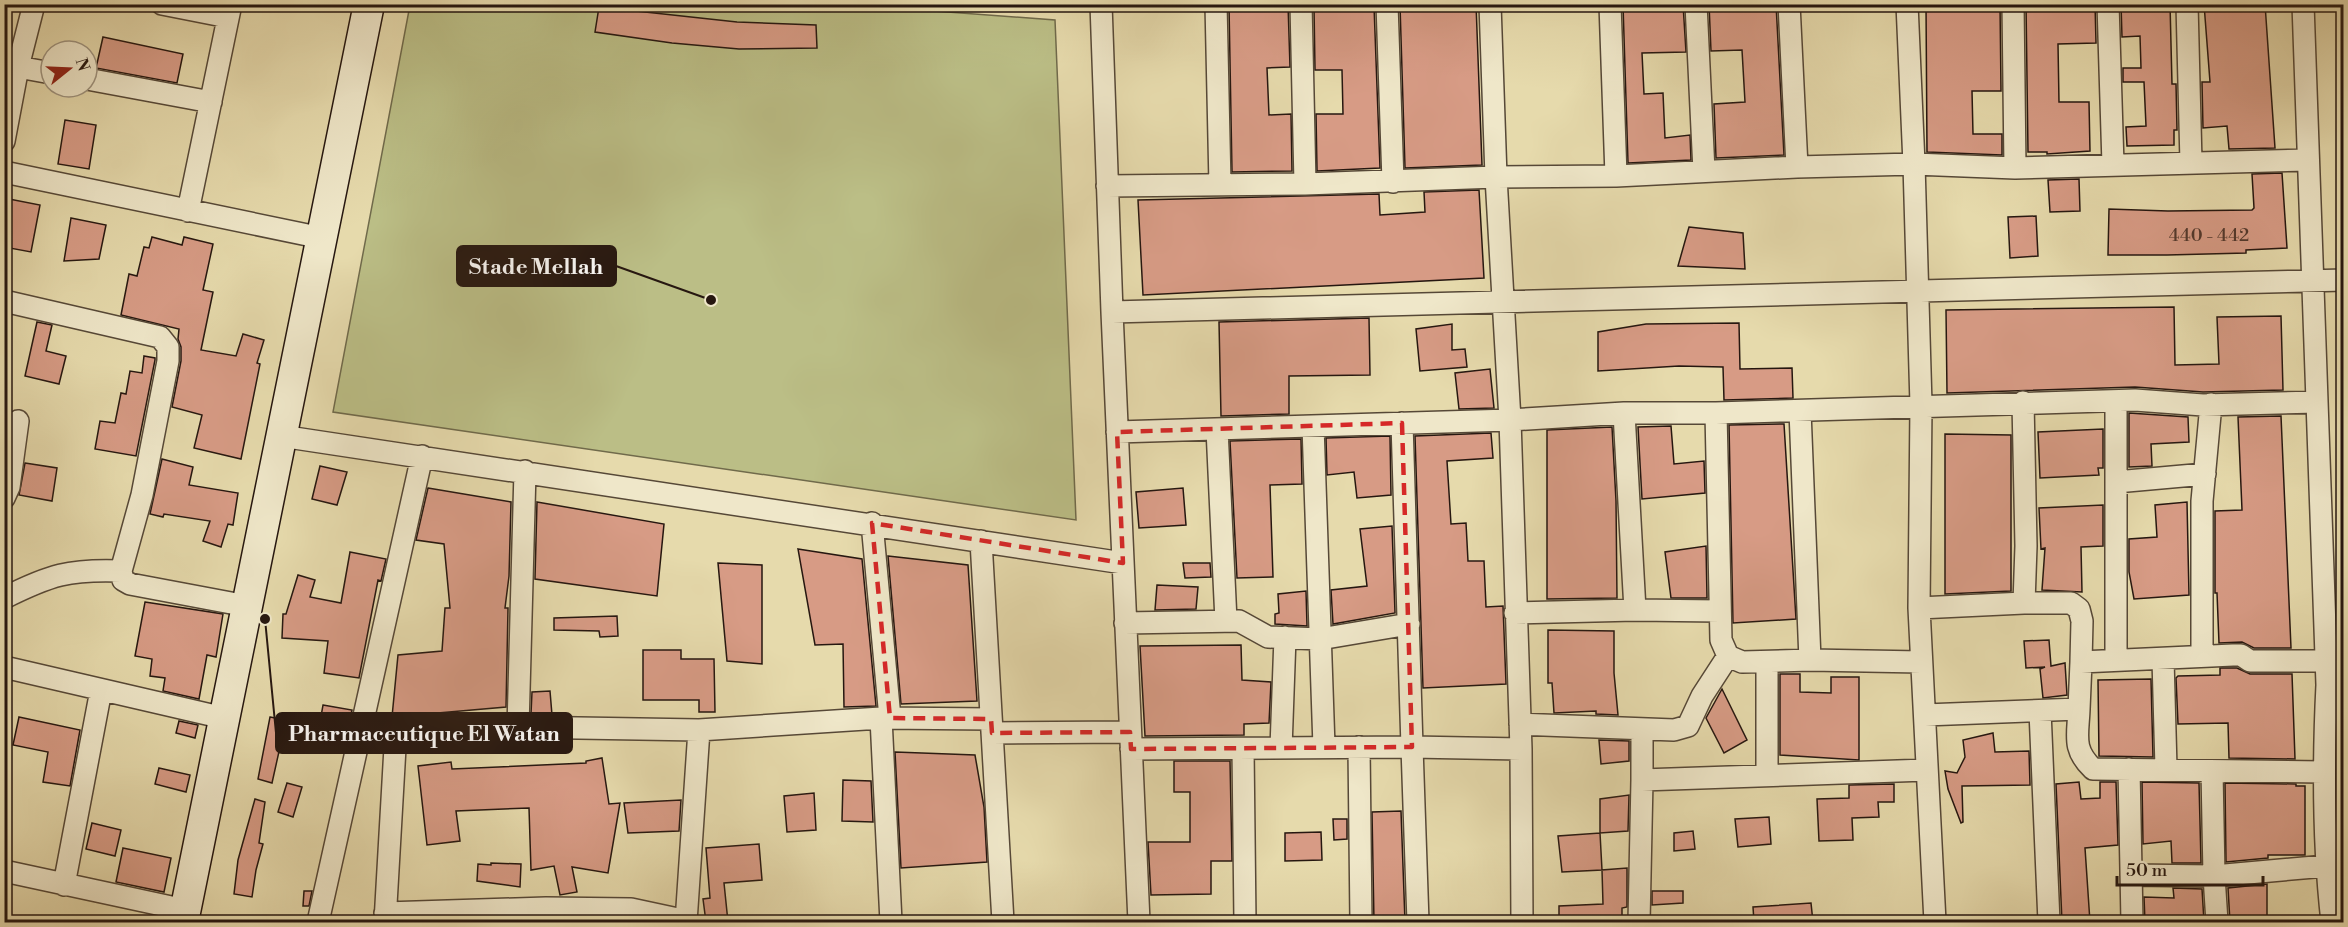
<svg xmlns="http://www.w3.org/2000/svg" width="2348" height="927" viewBox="0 0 2348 927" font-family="'Libre Bodoni',serif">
	<rect width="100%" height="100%" fill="#e6daac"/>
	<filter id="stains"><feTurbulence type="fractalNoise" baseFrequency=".00333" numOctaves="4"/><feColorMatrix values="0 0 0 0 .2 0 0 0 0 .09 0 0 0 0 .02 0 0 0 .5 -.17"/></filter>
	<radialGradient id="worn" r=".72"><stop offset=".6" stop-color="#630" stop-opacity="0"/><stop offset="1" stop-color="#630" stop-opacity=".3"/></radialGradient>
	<path fill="#bbbe86" stroke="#706a4b" stroke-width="1.5" d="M840 4 1055 20 1076 520 333 412 410 5Z"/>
	<path fill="#d79b85" stroke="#261710" stroke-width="1.5" d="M1263 4H1288L1290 67 1267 68 1269 115 1291 114 1292 171 1232 172 1229 6Z
		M1476 4 1482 165 1405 168 1400 5Z
		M1647 4H1683L1686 52 1642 53 1644 94 1663 93 1665 138 1690 135 1691 160 1628 163 1623 5Z
		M1709 4H1776L1784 155 1716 158 1714 104 1745 102 1742 50 1711 51Z
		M1926 4H2000L2001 91H1972L1973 134H2002V155L1927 152Z
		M2026 4H2095L2096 43 2058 44 2059 102H2089L2090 151 2047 154V152H2028Z
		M2121 4H2170L2172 84H2176L2177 130H2174V145L2127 146 2126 127 2146 126 2144 82H2123V68H2141L2140 36 2122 37Z
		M2204 4H2265L2275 148 2229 149 2227 126 2203 128 2202 82H2210Z
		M1374 6 1380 168 1317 171 1316 114H1343L1342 70H1315L1314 7Z
		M599 7 737 22 816 25 817 48 739 49 672 43 595 32Z
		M103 37 183 54 177 83 96 68Z
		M65 120 96 125 89 169 58 164Z
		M2282 173 2287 248 2246 250V253L2167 255H2108L2109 209 2168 211 2252 210 2254 208 2252 174Z
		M2079 179 2080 211 2050 212 2048 180Z
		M1479 190 1484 278 1143 295 1138 200 1379 194 1380 215 1425 212 1424 192Z
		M4 198 40 205 31 252 4 247Z
		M2036 216 2038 256 2010 258 2008 217Z
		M71 218 106 225 99 259 64 261Z
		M1689 227 1743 233 1745 269 1678 266Z
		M152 237 182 245 184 237 213 244 203 290 213 292 201 350 236 356 243 334 264 340 257 363 260 364 241 459 194 448 202 415 172 407 181 361V347L178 339 179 329 121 315 129 274 137 276 144 247 149 248Z
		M2174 307 2175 365 2219 364 2217 317 2281 316 2283 390 2203 392 2135 387 1947 393 1946 310Z
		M1369 318 1370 375 1289 376V414L1221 416 1219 322Z
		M37 322 52 325 46 351 66 356 59 384 25 376Z
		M1739 323 1740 369 1792 368 1793 398 1724 400 1723 367 1679 366 1598 371V332L1646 324Z
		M1452 324V350L1465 349 1467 367 1420 371 1416 329Z
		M144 356 155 358V360L136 456 95 449 100 421 115 423 121 393 126 394 130 371 142 373Z
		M1490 369 1494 408 1459 409 1455 373Z
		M2129 413 2188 417 2189 442 2151 444 2152 466 2129 467Z
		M2281 416 2291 648H2254L2242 642 2219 643 2217 593H2215V511L2242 510 2238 417Z
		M1784 424 1796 619 1733 623 1729 425Z
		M1671 426 1674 464 1704 461 1705 493 1642 499 1638 427Z
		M1612 427 1616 501 1617 598 1547 599V430Z
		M2103 429V468H2098L2099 475 2040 478 2038 432Z
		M1491 433 1493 458 1447 461 1451 524 1466 523 1468 561H1484L1486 607 1503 606 1506 684 1423 688 1415 436Z
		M1945 434 2011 435V591L1945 594Z
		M1390 436 1391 495 1357 498 1354 472 1327 475 1326 438Z
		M1301 439 1302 484 1270 485 1273 577 1237 578 1230 441Z
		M162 459 193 467 189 485 238 493 233 525 228 524 221 547 203 541 210 521 164 514 163 517 150 514Z
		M25 463 57 468 52 501 19 495Z
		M320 466 347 472 337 505 312 499Z
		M428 488 511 502 509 576 505 608H508L506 707 392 717 398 655 442 651 445 608H450L444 544 416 540Z
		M1183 488 1186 525 1139 528 1136 492Z
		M537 502 664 524 657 596 535 579Z
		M2187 502 2189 595 2134 599 2129 572V539L2157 537 2155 505Z
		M2103 505V546L2081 547 2082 592 2042 590 2045 548 2041 549 2039 508Z
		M1392 526 1395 613 1333 624 1331 590 1367 586 1360 529Z
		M1706 546 1707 598H1671L1665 552Z
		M798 549 862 559 876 706 844 707 843 644 815 645Z
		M350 552 386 559 381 581 378 580 359 678 324 673 328 641 282 638 283 614H286L298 575 315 580 310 597 341 603Z
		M888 556 968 565 977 701 901 704Z
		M718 563 762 565V664L727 661Z
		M1183 563H1210L1211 577 1185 578Z
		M1157 585 1198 587 1196 609 1155 610Z
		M1306 591 1307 626 1275 624V614L1279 613 1278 594Z
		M145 602 223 614 216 657 207 655 199 699 163 691 165 678 150 676 152 659 135 656Z
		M617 616 618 636 600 637 599 631 554 630V618Z
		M1548 630 1614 631V673L1618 715 1596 714V711L1554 713 1552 683H1548Z
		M2049 640 2051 666 2065 663 2067 695 2043 698 2040 669 2045 667 2026 668 2024 641Z
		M1241 645 1242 680 1271 682 1269 723 1244 724V735L1145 736 1140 646Z
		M643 650H681V659H714L715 712H699V700H643Z
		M2220 668H2237L2250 674H2292L2295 759 2229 758 2228 723 2178 724 2176 678 2178 676 2220 675Z
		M1780 674H1800V692L1831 693V677H1859V760L1780 755Z
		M2151 679 2153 757 2099 756 2098 680Z
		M1722 689 1747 740 1724 753 1706 718Z
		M550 691 552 715 531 714 532 692Z
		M323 705 352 710 346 737 318 733Z
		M19 717 80 730 70 786 43 782 48 752 13 745Z
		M270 717 286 720 272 783 258 779Z
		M179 721 198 725 195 738 176 733Z
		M1993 733 1995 752 2029 751 2030 785 1962 786 1963 822 1961 823 1948 789 1945 771 1957 773 1965 757 1963 740Z
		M1599 740 1629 741V761L1601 764Z
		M895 752 975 755 984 807 987 862 901 868Z
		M602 758 609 804 620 803 608 873 572 867 577 892 560 895 554 866 531 870 529 808 456 811 460 841 427 845 418 766 451 762 452 769 586 763V761Z
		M1174 761H1230L1232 861H1211V894L1151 895 1148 842H1190V792H1174Z
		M159 768 190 775 186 792 155 784Z
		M843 780 871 781 873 822 842 821Z
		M2079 782 2081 799 2100 798V782H2116L2118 845 2085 848 2090 922H2062L2056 784Z
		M2142 782 2199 783 2201 863H2172L2171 841 2143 844Z
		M287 783 302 787 293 817 278 812Z
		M2225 783 2296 784V786H2305V855H2268V858L2226 862Z
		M1894 784V802H1878L1879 817 1852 818 1853 840 1819 841 1817 799 1849 798V785Z
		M814 793 816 830 787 832 784 796Z
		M1629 795 1628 831 1600 833V799Z
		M255 799 265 802 259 843 263 844 256 870 252 897 234 894 238 860Z
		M681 800 679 831 628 833 624 803Z
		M1401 811 1405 922H1374L1372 812Z
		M1769 817 1771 844 1738 847 1735 819Z
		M1333 819H1347V839L1334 840Z
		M92 823 121 830 115 856 86 849Z
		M1693 831 1695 849 1674 851V833Z
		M1321 832 1322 860 1285 861V833Z
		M1600 833 1602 870 1562 872 1558 836Z
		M759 844 762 880 724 883 728 922H706L703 899 710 898 706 848Z
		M123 848 171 858 164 892 116 882Z
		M491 863 521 864 520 887 477 881 478 864 491 865Z
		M1627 868V907L1622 908V922H1559V906L1603 904 1602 870Z
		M2267 884V922H2230L2228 888Z
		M2173 888 2202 889 2204 922H2145L2144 897 2174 898Z
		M304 891H312L309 906H303Z
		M1652 891H1683V903L1652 905Z
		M1811 903 1813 922H1754L1753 907Z"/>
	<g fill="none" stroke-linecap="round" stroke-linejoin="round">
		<g stroke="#564837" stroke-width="24">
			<path id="minor" d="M162 4 228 17
				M1101 4 1112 312 1139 922
				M1216 4 1220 185
				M1301 4 1305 184
				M1387 4 1393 182
				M1490 4 1496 177 1510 420 1521 749 1522 922
				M1610 4 1616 176
				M1696 4 1704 171
				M1789 4 1797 167
				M1907 4 1914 164 1921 405 1919 608 1935 922
				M2013 4 2015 168
				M2108 4 2113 165
				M2187 4 2191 163
				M2303 4 2327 685C2323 765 2323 843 2332 922
				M18 67 51 73
				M87 79 211 102
				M4 141 18 67 34 4
				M4 172 322 238
				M1107 186 1305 184 1496 177 1616 176 1797 167 1914 164 2015 168 2308 160
				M188 211 231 4
				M4 301 160 337 168 347V361L142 495 121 571 123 580 130 584 247 606
				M1112 312 2344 280
				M2116 401V659
				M2023 402 2026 546 2024 603H2071L2079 609 2082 621 2081 662
				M1800 411 1810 660 1921 662
				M1624 413 1635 610 1720 611
				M1716 413 2135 400 2203 405 2317 402
				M1313 426 1324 747
				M1217 429 1226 621
				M1117 432 1510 420 1624 413H1716L1721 640 1728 656 1742 662 1810 660
				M281 436 1123 563
				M2116 482 2205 474
				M4 498 9 487 18 421
				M872 523 890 718
				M981 541 1003 922
				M4 598C50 575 69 569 121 571
				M1919 608 2024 603
				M1515 613 1635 610
				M1125 623 1239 621 1268 637 1320 639 1409 624
				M2202 655V501L2211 404
				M2163 659 2166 768
				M1767 662V774
				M4 667 224 718
				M2079 709C2078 736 2072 749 2093 769L2323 772
				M2040 711 2049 922
				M1925 715 2079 709 2081 662 2233 655H2241L2250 661H2326
				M881 718 891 922
				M1520 724 1674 730 1688 726 1702 696 1728 656
				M518 727 699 730
				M361 731 518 727 525 471
				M992 733 1130 732
				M1359 747 1361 922
				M1281 748 1285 637
				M1131 749 1412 747 1402 423
				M1243 749 1245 922
				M2129 769 2132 922
				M2212 771 2214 876 2326 866
				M1642 780V729
				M4 871 185 910
				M2131 875 2214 876 2217 922
				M64 885 101 690
				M385 913 546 908 631 909 687 921
				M318 922 422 456
				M385 922 396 730
				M686 922 699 730 881 718 991 719
				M1418 922 1412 747 1521 749
				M1639 922 1642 780 1926 770"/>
		</g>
		<g stroke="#261710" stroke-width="33">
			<path id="secondary" d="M183 922 369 4"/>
		</g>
		<use href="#minor" stroke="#efe7c9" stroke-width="21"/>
		<use href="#secondary" stroke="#efe7c9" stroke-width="30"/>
	</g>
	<path fill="none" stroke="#d62828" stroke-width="4.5" stroke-dasharray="12 8" stroke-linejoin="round" d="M1402 423 1412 747 1131 749 1130 732 992 733 991 719 890 718 872 523 1123 563 1117 432Z"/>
	<g text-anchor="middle" stroke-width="4.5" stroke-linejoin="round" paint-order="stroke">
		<g font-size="18" fill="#52382d">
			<text x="2209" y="241">440 - 442</text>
		</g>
	</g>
	<path fill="none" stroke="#261710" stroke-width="2" d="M711 300L616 266M265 619L276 733"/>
	<g fill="#261710" stroke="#efe7c9" stroke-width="2">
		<circle cx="711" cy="300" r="6"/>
		<circle cx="265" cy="619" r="6"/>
	</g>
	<g fill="#261710" stroke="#261710" stroke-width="2">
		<rect x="457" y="246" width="159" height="40" rx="6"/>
		<rect x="276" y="713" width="296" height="40" rx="6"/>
	</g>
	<g font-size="22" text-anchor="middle" font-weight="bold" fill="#fff">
		<text x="536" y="274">Stade Mellah</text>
		<text x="424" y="741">Pharmaceutique El Watan</text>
	</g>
	<rect width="2348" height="927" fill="none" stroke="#e6daac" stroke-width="24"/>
	<rect x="6" y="6" width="2336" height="915" fill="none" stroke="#261710" stroke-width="3"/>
	<rect x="12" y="12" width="2324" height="903" fill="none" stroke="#261710" stroke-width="1.5"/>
	<g transform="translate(69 69) rotate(72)"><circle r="28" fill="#efe7c9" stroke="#9f947f" stroke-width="1.5"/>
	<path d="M0-4.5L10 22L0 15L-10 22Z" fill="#8f2418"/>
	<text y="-9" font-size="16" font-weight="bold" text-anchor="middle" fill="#261710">N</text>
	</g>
	<path d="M2117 876v9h146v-9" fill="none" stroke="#261710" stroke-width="3"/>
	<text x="2126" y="876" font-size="18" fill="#261710" stroke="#efe7c9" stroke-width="4.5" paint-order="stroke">50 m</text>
	<rect width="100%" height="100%" filter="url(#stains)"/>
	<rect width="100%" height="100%" fill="url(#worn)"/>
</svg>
